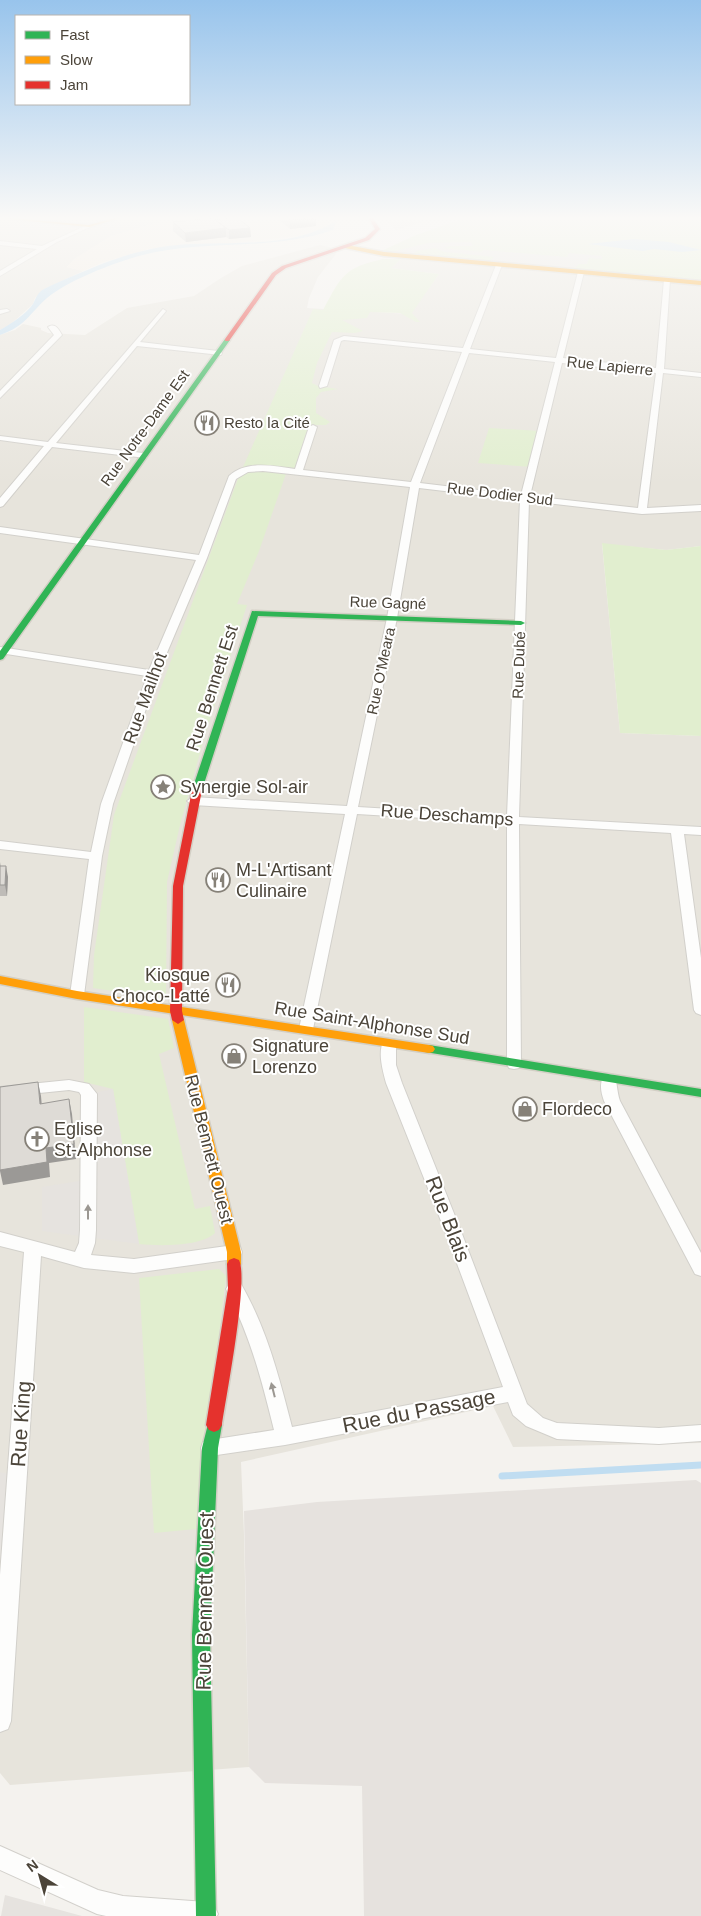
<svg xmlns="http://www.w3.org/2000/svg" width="701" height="1916" viewBox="0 0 701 1916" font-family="Helvetica,sans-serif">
	<rect width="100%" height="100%" fill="#f4f2ee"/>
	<path fill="#e7e4dc" d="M0 217H199L167 220 111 236 75 259 67 267 83 271 43 290 35 298 33 304 11 324 0 330Z
		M320 245 333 248 336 254 318 277 309 298 307 308 410 314 439 274 390 268 401 259 701 286V546L666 550 602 544 620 733 701 736V1443L513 1447 493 1406 241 1462 244 1535 249 1767 10 1785 0 1773V335L15 330 23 324 41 328V330L48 333 85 335 127 308 194 296 221 278 242 266Z"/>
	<path fill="#f3ebdf" d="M199 217H335L322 230 298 236 222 244 180 245 148 249 101 263 83 271 67 267 74 259 111 236 167 220Z"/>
	<path fill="#e6e2de" d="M383 217H440L396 230Z
		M696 1480 701 1483V1916H364L362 1786 265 1783 249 1767 244 1511 317 1502Z"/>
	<path fill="#e1eecf" d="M467 217H701V283L377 253 416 235Z
		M383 259H401L391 268 439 274 412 313 420 322H416L400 313 370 312 367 318 342 320 363 331 355 333 332 332 317 363 312 383 318 386 338 389 321 392 316 398V413L330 422 326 425H310L295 468H288L259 551 237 604 247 605 205 735 180 825 167 882 166 999 93 988 94 955 114 815 239 476 313 309 323 310C342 275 344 268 383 259Z
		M489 428 540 431 532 467 478 463Z
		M602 543 666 550 701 546V736L620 733Z
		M84 1007 168 1019 174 1048 159 1054 195 1209 210 1206 215 1233C200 1247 159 1246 139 1244L113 1089 84 1082Z
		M219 1269 226 1276 196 1529 154 1533 139 1278Z"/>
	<path fill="#e6e3df" d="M471 242 473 246H450L444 248 481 252 484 250 567 257 569 253 602 256V259L589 258 587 264H579L574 269 490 261 494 257 445 252 435 248 417 251 413 254 392 252 428 243Z
		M113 1089 139 1244 42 1231V1187L85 1180V1095Z
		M0 1472 11 1474 0 1589Z
		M5 1895 82 1916H1Z"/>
	<path fill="#c0ddf1" d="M337 220 333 230C267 253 195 237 129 259 104 267 68 281 47 298 28 315 26 326 0 335V330C11 324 26 314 33 304 36 298 37 293 44 289 51 285 60 282 68 278 94 267 119 256 147 250 206 235 283 256 337 220Z
		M634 239 669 242 701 250 682 252 654 249 643 251 588 244Z"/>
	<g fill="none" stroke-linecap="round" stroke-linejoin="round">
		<path stroke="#c0ddf1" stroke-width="7" d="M502 1476 701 1465"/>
		<g stroke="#d2d0cb" stroke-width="2">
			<path id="street" d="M87 225 92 226 57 242 0 276V271L37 249 0 245V241L42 246Z
				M499 263 502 265 470 349 556 358 578 272 581 270 584 272 563 358 656 368 664 280 667 278 670 280 664 369 701 373V377L663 373 647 508 701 505V511L642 514 529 501 519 817 701 827V835L684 834 701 958V1015L696 1013 694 1010 671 833 519 824 521 1064 519 1068 514 1069 509 1068 507 1064V823L357 814 313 1029 311 1032H301L299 1029 345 814 193 805 187 801 193 797 347 806 387 618 410 487 263 471 248 472 236 479 207 558 158 674 113 804 102 856 84 995 82 998H72L70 995 89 859 0 849V841L91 852 101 804 147 676 0 653V647L149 670 196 560 0 533V527L199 555 229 476C246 460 273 466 295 469L309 427 313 425 317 427 303 470 411 482 462 352 344 340 341 341 327 386 320 388 319 386 334 340 344 336 463 348 496 265ZM469 353 555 362 521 495 420 483ZM562 363 656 373 638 508 530 496ZM419 488 520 500 507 816 358 807 397 618Z
				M163 309 166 311 140 342 218 351 222 353 221 355 137 346 56 443 143 453 147 456 146 458 52 447 3 506 0 507V498L44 446 0 440V436L48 442Z
				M0 310 7 309 10 311 0 314Z
				M50 326C56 324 59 330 62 335L0 398V391L54 335 48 327Z
				M389 1039 394 1040 396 1044V1065L402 1083 459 1226 527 1404 543 1418 557 1423 659 1428 701 1425V1441L659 1444 557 1439 526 1426 513 1415 508 1402 285 1445 210 1456 203 1454 201 1448 203 1442 210 1440 274 1430C261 1378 251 1338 226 1289L229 1284 235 1282 241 1284C267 1329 279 1377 292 1427L503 1387 443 1226 386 1083C383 1071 377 1052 384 1040Z
				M609 1074 614 1075C617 1080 617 1093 620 1101L701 1253V1276L695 1274 604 1101C601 1092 599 1084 604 1075Z
				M69 1080 89 1084 97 1094 96 1230 95 1243 91 1255 134 1259 234 1245 240 1247 242 1252 240 1257 234 1259 134 1273 84 1268 41 1256 11 1721 8 1729 0 1732V1575L24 1252 0 1246V1232L75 1252 79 1243 80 1230 81 1095 79 1092 69 1090 0 1097V1087Z
				M0 1846 98 1890 123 1896 206 1902 214 1906 218 1914 217 1916H106L97 1914 0 1870Z"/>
		</g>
		<g stroke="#d3cfc5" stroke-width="3">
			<path id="fast" d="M225 339 230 340 3 659 0 660V651Z
				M252 611 521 621 525 623 521 625 258 616 202 790 197 793 194 792 192 790Z
				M429 1045 701 1089V1097L425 1052 423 1049 425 1046Z
				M214 1418 219 1420 222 1425 218 1448 210 1635 216 1916H196L192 1635 202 1448 209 1420Z"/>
		</g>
		<g stroke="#d3cfc5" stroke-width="3">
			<path id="slow" d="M0 217 89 225 118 217H124L89 227 0 218Z
				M347 245 384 252 701 281V285L384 256 345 248Z
				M0 976 77 991 429 1045 433 1046 435 1049 433 1052 429 1053 77 999 0 984Z
				M178 1016 184 1020 241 1252V1264L239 1268 234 1270 229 1268 227 1264V1252L172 1020Z"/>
		</g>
		<g stroke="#d3cfc5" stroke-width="3">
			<path id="jam" d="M368 217H372L380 229 369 240 286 268 276 275 229 341H225V339L272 273 282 266 365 238 375 229Z
				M197 787 202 790 183 886 182 1011 184 1020 178 1024 172 1020 170 1011 173 886 192 790Z
				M234 1258 239 1260C249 1279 226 1397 222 1425L219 1430 214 1432 209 1430 206 1425 228 1288 227 1264 229 1260Z"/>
		</g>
		<use href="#street" fill="#fdfdfc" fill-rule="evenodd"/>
		<use href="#fast" fill="#30b455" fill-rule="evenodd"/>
		<use href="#slow" fill="#ff9f0a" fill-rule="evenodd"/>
		<use href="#jam" fill="#e5322d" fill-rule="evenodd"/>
	</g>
	<path fill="#bfbcb8" d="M277 217H316V226L290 229 277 218Z
		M173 222 250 228 251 237 229 239 226 237 186 242 173 231Z
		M0 862 1 866 8 877 7 896H0Z"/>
	<path fill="#9b9996" d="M316 217V226L290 229V220Z
		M226 228V237L186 242 185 233Z
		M250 228 251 237 229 239V230Z
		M6 866 8 877 7 896 5 885Z
		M38 1082 41 1096 43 1119 40 1104Z
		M69 1099 72 1114 76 1159 49 1163 50 1177 3 1185 0 1171V1160L46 1148Z"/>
	<path fill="#dedbd6" stroke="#9b9996" d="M237 217 250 228 229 230 215 220Z
		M285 217H316L290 220Z
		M213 218 226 228 185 233 173 222Z
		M0 866H6L5 885H0Z
		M38 1082 40 1104 69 1099 74 1144 46 1148 47 1162 0 1170V1087Z"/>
	<defs><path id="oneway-solid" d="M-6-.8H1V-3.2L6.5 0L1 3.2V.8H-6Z" transform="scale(1.25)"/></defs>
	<g fill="#9b9791">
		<use href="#oneway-solid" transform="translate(88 1212) rotate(-90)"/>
		<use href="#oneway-solid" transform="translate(273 1390) rotate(-104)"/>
	</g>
	<linearGradient id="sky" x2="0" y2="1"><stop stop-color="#98c4ec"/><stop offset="0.45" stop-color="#faf9f7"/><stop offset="1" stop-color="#faf9f7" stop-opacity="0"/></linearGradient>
	<rect width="701" height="485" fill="url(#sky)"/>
	<defs>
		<g id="restaurant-ring" transform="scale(1.25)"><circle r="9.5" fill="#fff" stroke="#868178" stroke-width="1.5"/><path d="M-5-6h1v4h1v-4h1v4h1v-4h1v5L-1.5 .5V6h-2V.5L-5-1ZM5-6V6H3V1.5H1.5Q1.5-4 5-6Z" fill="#868178"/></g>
		<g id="sight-ring" transform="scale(1.25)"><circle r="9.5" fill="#fff" stroke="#868178" stroke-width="1.5"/><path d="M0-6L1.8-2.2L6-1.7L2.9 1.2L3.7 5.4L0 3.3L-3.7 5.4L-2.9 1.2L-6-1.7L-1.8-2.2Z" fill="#868178"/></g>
		<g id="shop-ring" transform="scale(1.25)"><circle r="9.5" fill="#fff" stroke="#868178" stroke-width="1.5"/><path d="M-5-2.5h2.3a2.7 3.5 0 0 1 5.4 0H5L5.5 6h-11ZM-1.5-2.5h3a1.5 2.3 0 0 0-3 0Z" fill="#868178"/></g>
		<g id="church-ring" transform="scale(1.25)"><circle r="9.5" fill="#fff" stroke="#868178" stroke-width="1.5"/><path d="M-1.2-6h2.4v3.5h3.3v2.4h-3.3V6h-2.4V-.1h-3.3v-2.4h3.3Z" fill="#868178"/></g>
	</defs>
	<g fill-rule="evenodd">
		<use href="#restaurant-ring" x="207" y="423"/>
		<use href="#sight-ring" x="163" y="787"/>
		<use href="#restaurant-ring" x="218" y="880"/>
		<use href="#restaurant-ring" x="228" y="985"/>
		<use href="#shop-ring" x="234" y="1056"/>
		<use href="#shop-ring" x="525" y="1109"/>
		<use href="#church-ring" x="37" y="1139"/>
	</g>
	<g text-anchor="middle" stroke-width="4" stroke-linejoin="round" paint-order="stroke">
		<g font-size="15" fill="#4b4439" stroke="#fff">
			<text transform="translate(610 366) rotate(6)" y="5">Rue Lapierre</text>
			<text transform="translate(145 428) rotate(-54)" y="5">Rue Notre-Dame Est</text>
			<text transform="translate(500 494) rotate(7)" y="5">Rue Dodier Sud</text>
			<text transform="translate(388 603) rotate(2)" y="5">Rue Gagné</text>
			<text transform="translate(519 665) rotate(-88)" y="5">Rue Dubé</text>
			<text transform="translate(381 671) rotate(-78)" y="5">Rue O'Meara</text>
		</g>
		<g font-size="15" fill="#4b4439" stroke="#fff" text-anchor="start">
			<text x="224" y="428">Resto la Cité</text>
		</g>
		<g font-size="18" fill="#4b4439" stroke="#fff">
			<text transform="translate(212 688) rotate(-72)" y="6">Rue Bennett Est</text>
			<text transform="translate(145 698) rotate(-70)" y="6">Rue Mailhot</text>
			<text transform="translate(447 815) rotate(4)" y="6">Rue Deschamps</text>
			<text transform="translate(372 1023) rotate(9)" y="6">Rue Saint-Alphonse Sud</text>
			<text transform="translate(209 1149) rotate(76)" y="6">Rue Bennett Ouest</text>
		</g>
		<g font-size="18" fill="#4b4439" stroke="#fff" text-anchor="start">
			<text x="180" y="793">Synergie Sol-air</text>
			<text x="236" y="876">M-L'Artisant<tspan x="236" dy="21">Culinaire</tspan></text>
			<text x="210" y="981" text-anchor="end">Kiosque<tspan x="210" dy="21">Choco-Latté</tspan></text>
			<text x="252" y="1052">Signature<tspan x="252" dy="21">Lorenzo</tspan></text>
			<text x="542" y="1115">Flordeco</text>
			<text x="54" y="1135">Eglise<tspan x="54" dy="21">St-Alphonse</tspan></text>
		</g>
		<g font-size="21" fill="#4b4439" stroke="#fff">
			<text transform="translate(448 1219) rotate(69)" y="7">Rue Blais</text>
			<text transform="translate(419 1411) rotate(-11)" y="7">Rue du Passage</text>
			<text transform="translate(21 1424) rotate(-86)" y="7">Rue King</text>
			<text transform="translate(205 1601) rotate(-89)" y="7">Rue Bennett Ouest</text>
		</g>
	</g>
	<rect x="15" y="15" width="175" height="90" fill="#ffffff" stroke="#b7b4b0"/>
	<rect x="25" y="31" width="25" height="8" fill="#30b455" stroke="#b7b4b0"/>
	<text x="60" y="40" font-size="15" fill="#4b4439">Fast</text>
	<rect x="25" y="56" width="25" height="8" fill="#ff9f0a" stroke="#b7b4b0"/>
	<text x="60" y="65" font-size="15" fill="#4b4439">Slow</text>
	<rect x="25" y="81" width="25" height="8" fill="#e5322d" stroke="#b7b4b0"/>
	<text x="60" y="90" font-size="15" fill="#4b4439">Jam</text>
	<g transform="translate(40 1876) rotate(323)" stroke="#ffffff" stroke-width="4" paint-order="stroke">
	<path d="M0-4L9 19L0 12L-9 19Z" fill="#4b4439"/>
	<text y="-8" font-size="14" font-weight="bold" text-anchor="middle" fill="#4b4439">N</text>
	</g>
</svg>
